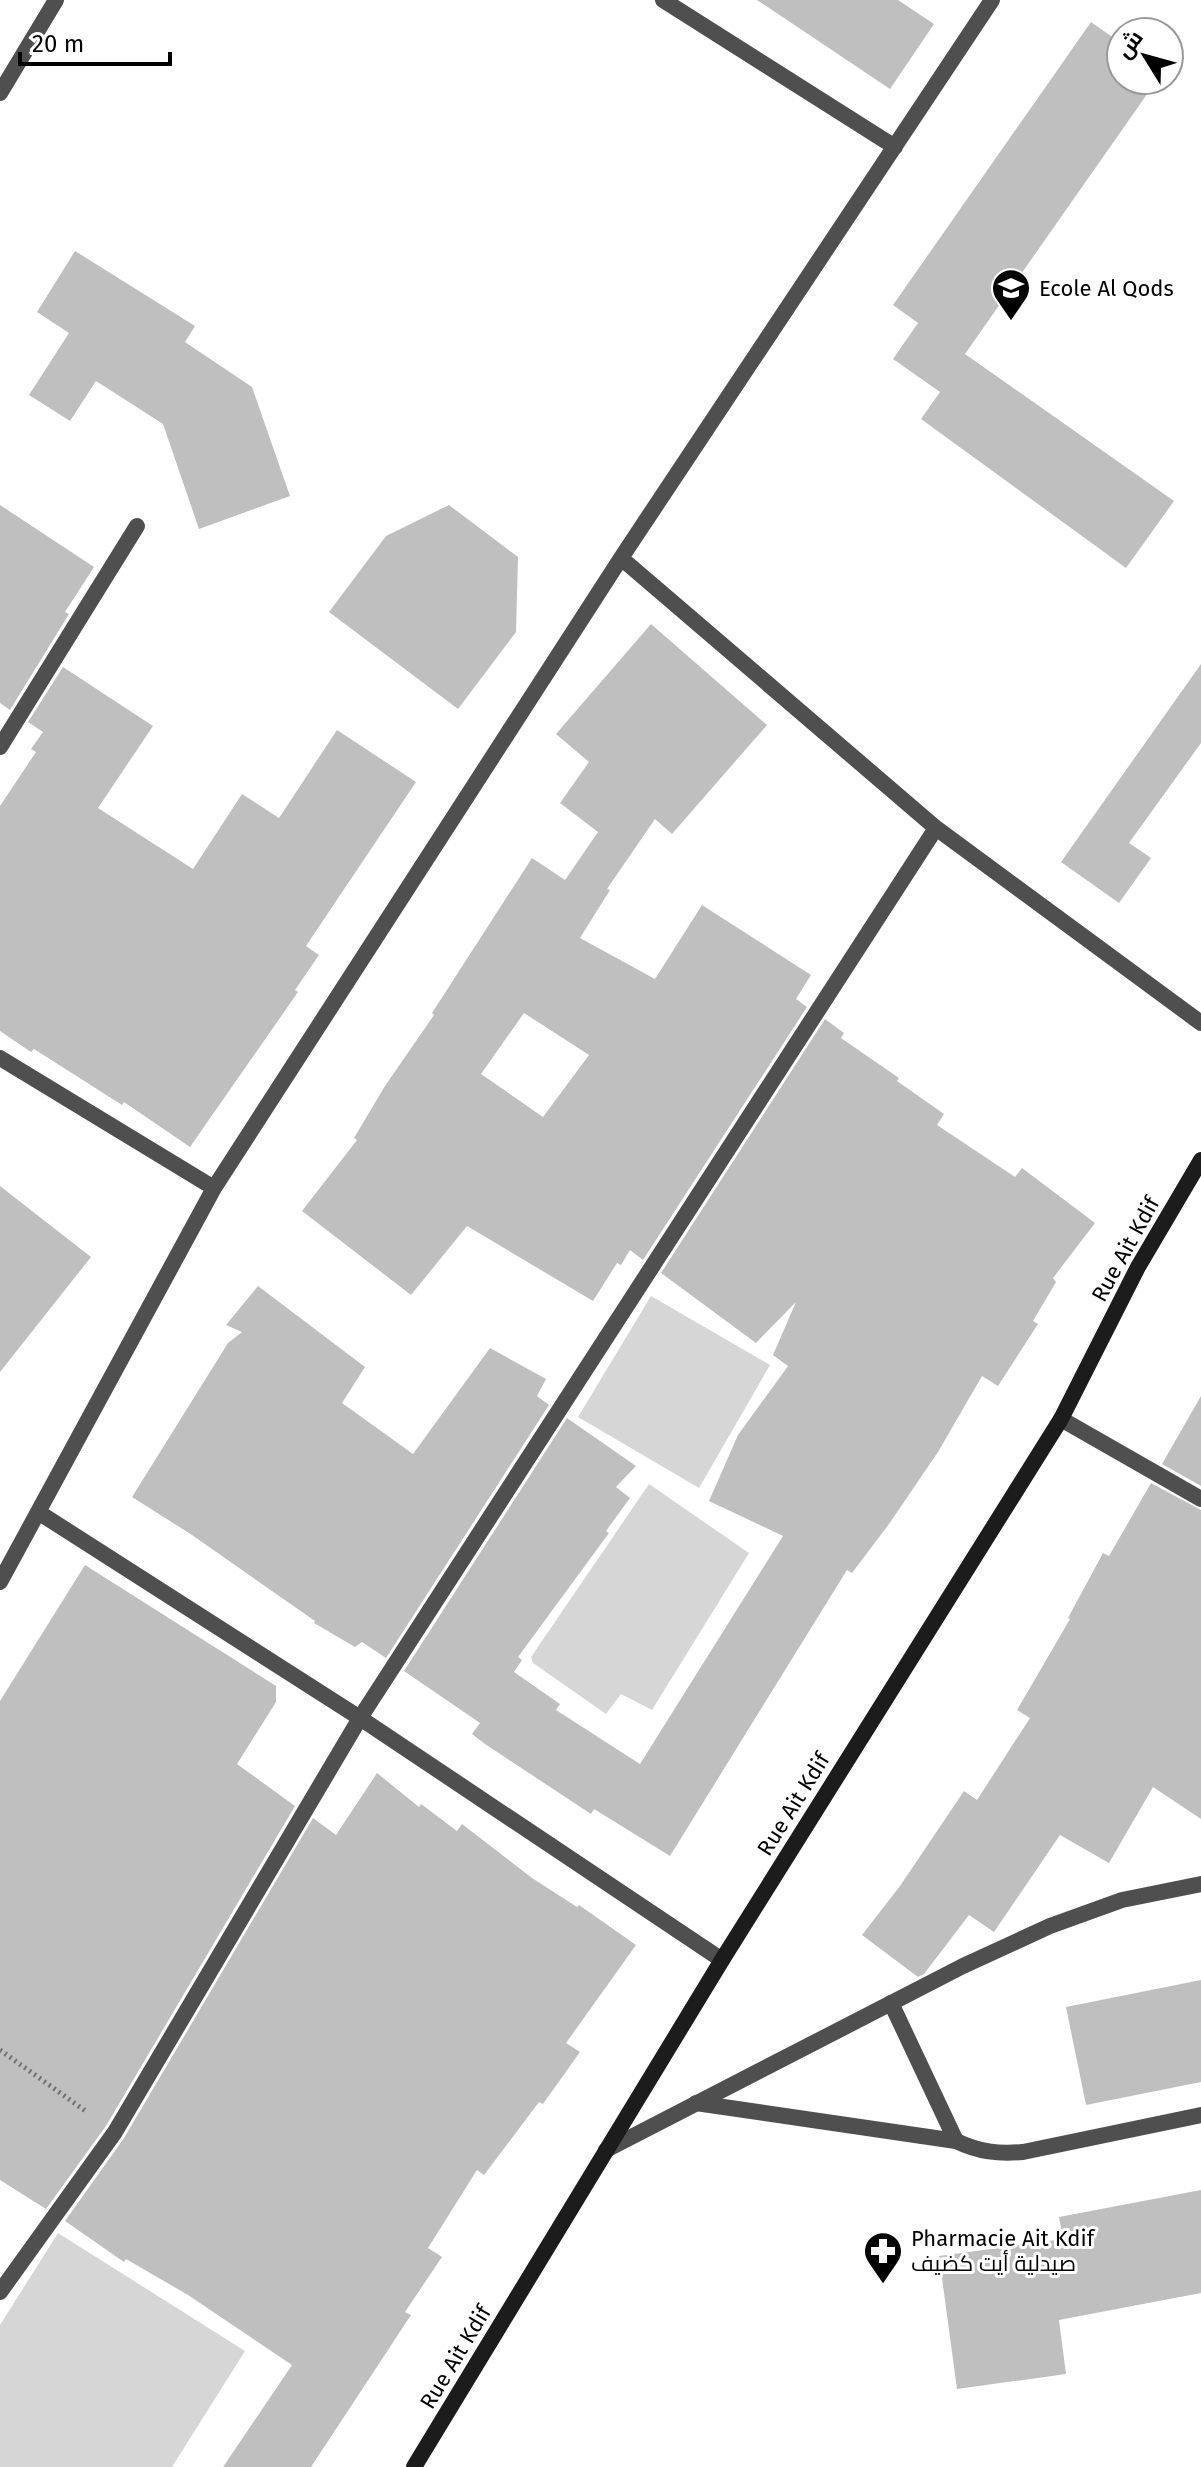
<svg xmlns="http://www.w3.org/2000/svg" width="1201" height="2467" viewBox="0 0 1201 2467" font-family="'Fira Sans',Cairo,sans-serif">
	<rect width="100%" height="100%" fill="#fff"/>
	<path fill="#d6d6d6" d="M651 1296 770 1365 699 1488 578 1417Z
		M649 1484 749 1553 652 1710 621 1694 606 1714 533 1663 531 1657Z
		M58 2233 245 2351 172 2467H0V2325Z"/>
	<path fill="#bfbfbf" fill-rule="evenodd" d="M757 0H898L934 24 890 89Z
		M1091 22 1121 43V80H1157L965 354 1174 501 1126 568 921 419 940 392 893 359 918 323 893 305Z
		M75 251 195 326 185 342 252 387 290 496 199 529 163 424 96 381 70 421 29 395 69 333 37 312Z
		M0 505 94 567 65 612 69 614 10 710 0 703Z
		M449 505 518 557 516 632 458 709 329 612 386 536Z
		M651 624 767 725 672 834 655 819 607 889 610 890 580 938 655 979 702 905 811 975 796 999 807 1007 643 1260 630 1250 621 1265 617 1263 593 1301 467 1226 411 1295 302 1211 357 1140 354 1138 385 1086 434 1015 432 1013 532 858 565 880 598 832 560 803 589 762 556 734ZM524 1013 589 1055 543 1117 481 1074Z
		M1201 664V743L1129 843 1151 858 1119 903 1061 862Z
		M63 667 153 726 98 808 193 869 242 794 279 818 337 730 416 782 306 946 319 955 295 990 298 992 190 1147 124 1102 122 1105 34 1049 31 1052 0 1031V806L36 752 31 749 43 732 28 722Z
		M825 1019 844 1033 841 1038 899 1078 897 1081 944 1114 937 1125 1015 1177 1022 1168 1095 1223 1053 1278 1056 1282 1033 1321 1038 1324 998 1386 982 1376 938 1452 889 1524 852 1573 847 1570 670 1856 594 1809 591 1814 485 1744 472 1734 480 1723 404 1671 567 1418 636 1466 616 1487 630 1498 606 1531 609 1533 518 1657 522 1660 514 1672 560 1704 556 1710 640 1764 783 1536 709 1501 738 1435 788 1366 773 1355 796 1302 756 1343 661 1273Z
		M0 1186 91 1257 0 1372Z
		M258 1286 365 1367 342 1403 413 1454 490 1348 546 1379 537 1396 549 1405 386 1658 362 1642 355 1647 314 1623 315 1621 189 1533 132 1497 228 1343 242 1332 226 1325Z
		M1201 1396V1486L1162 1464Z
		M1151 1483 1201 1510V1819L1153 1787 1109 1863 1060 1835 994 1932 969 1915 924 1974 918 1977 862 1935 900 1886 964 1791 977 1800 1030 1718 1017 1710 1070 1619 1068 1618 1103 1553 1109 1556Z
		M85 1565 276 1686V1702L237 1764 295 1806 106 2126 46 2209 0 2180V1701Z
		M377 1773 419 1807 421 1804 457 1831 462 1824 532 1878 577 1907 579 1905 636 1945 566 2043 580 2052 543 2104 539 2102 484 2175 477 2170 428 2248 442 2257 405 2312 411 2315 311 2467H223L292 2365 188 2295 126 2259 124 2262 65 2221 124 2138 313 1818 336 1835Z
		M1201 1980V2082L1086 2105 1066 2007Z
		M1201 2190V2293L1059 2320 1066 2374 957 2389 939 2256 1063 2239 1059 2217Z"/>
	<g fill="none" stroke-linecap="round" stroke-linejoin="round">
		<path stroke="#717171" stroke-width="5" stroke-dasharray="2 4" stroke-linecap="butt" d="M0 2050 87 2112"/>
		<path stroke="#4f4f4f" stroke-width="16" d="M891 2003 956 2141
			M696 2103 956 2141C979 2152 998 2154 1023 2152L1201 2115"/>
		<path stroke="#4f4f4f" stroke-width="16" d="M663 0 895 147
			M0 93 56 0
			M621 558 936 828 1201 1023
			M0 747 137 526
			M0 1058 214 1188
			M1061 1419 1201 1499
			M38 1512 360 1718 722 1960
			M0 1582 214 1188 621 558 992 0
			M606 2150 963 1966 1050 1926 1122 1900 1201 1884
			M0 2292 115 2132 360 1718 936 828"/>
		<path stroke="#1c1c1c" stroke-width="16" d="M414 2467 722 1960 1061 1419 1138 1267 1201 1160"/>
	</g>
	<defs>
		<g id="school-pin" transform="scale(2)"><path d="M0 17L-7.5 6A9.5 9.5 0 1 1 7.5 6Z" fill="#000" stroke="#fff"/><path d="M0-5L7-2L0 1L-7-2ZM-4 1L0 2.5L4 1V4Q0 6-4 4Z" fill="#fff"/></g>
		<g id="pharmacy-pin" transform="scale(2)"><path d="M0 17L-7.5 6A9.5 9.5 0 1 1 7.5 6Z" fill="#000" stroke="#fff"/><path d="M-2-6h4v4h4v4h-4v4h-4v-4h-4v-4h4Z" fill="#fff"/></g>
	</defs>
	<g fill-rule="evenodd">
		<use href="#school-pin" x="1011" y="288"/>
		<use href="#pharmacy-pin" x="883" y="2251"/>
	</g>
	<g text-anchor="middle" stroke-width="6" stroke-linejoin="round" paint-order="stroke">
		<g font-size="22" fill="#000" stroke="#fff" text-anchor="start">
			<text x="1039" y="296">Ecole Al Qods</text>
			<text x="911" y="2246">Pharmacie Ait Kdif<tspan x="911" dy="25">صيدلية أيت كضيف</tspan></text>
		</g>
		<g font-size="22" fill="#000" stroke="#fff">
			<text transform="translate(1125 1249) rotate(-61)" y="8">Rue Ait Kdif</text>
			<text transform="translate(793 1804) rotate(-58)" y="8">Rue Ait Kdif</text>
			<text transform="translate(455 2357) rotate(-59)" y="8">Rue Ait Kdif</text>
		</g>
	</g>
	<g transform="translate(1145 56) rotate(307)"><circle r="38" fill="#ffffff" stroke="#999999" stroke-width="2"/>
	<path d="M0-6L14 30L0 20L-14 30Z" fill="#000000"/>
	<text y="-12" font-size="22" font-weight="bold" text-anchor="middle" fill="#000000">ش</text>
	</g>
	<path d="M20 52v12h150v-12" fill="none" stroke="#000000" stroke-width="4"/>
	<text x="32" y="52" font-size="24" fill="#000000" stroke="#ffffff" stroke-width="6" paint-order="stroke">20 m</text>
</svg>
